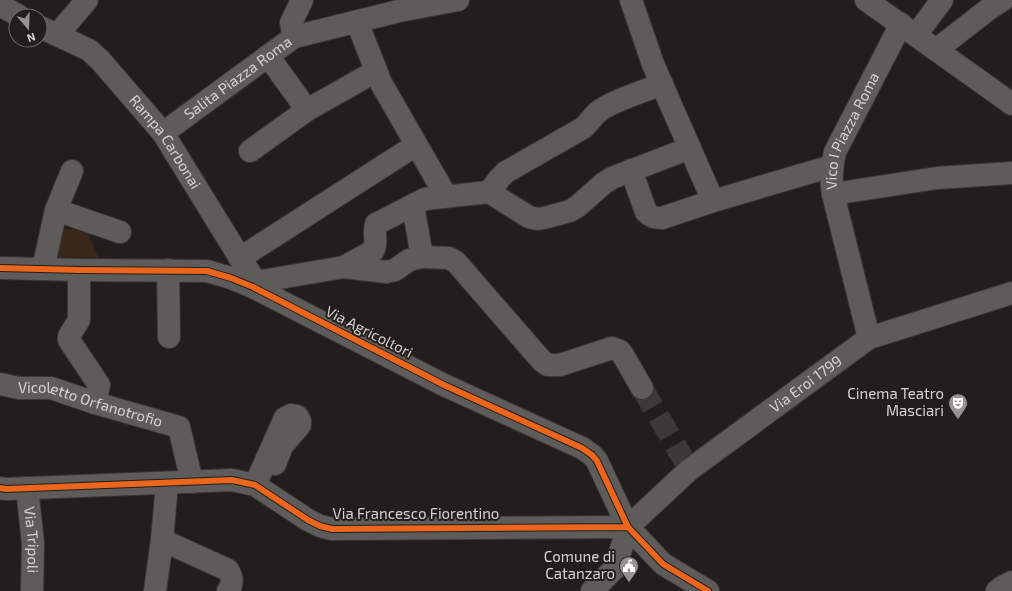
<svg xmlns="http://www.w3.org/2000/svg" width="1012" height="591" viewBox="0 0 1012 591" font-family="'Exo 2',sans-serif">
	<rect width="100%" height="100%" fill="#211e1c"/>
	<path fill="#38271a" d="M60 228 86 230 99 258 54 257Z"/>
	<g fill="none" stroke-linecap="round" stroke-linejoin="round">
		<path stroke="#3c3937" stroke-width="22" stroke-dasharray="22 11" stroke-linecap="butt" d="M642 388 685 462"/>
		<g stroke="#3b3837" stroke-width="24">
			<g id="minor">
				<path d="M631 0 653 64 713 201 832 166"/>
				<path d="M866 0 1012 104"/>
				<path d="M0 5 19 16"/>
				<path d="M357 22 381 83 446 196"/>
				<path id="s1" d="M40 27 89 50 100 60 163 133 240 258 256 282 253 287"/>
				<path d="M57 35 87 0"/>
				<path d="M916 35 942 0"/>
				<path d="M294 37 291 23 302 0"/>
				<path d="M936 50 990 8 1003 0"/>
				<path d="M268 56 307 110 376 71"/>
				<path id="s2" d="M163 133 294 37 399 11 458 0"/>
				<path d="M250 151 307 110"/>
				<path d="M631 170 646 212C651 217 655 218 662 218L713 201"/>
				<path d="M489 192 499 179 506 172 583 128C589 123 592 117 598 112 609 102 647 90 662 84"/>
				<path d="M833 194 937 178 1012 173"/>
				<path d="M56 210 72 171"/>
				<path d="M422 257 449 258 456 262 542 361 548 365H560L612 348 620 351 623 355 642 388"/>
				<path d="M240 258 416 145"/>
				<path d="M344 267 386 272 395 270 409 260 422 257 413 205"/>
				<path d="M0 268 79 270 207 271 231 278 253 287 444 385 582 448 592 455 597 461 628 527 663 564 708 591"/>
				<path d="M43 269 56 210 120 232"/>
				<path d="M79 270V320L69 336V340L99 385 95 403"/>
				<path d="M168 270 169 337"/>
				<path d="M256 282 344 267 373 251C378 243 373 233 376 224L425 199 489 192 529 217 538 219 544 218 570 211 578 206 604 183 612 178 690 148"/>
				<path id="s3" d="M869 338 833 194C830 180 832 166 835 152L901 24"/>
				<path id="s4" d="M0 384 19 388H51L95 403 179 427 192 482"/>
				<path d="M255 485 285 418 291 415 297 416 300 421V425L282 446 275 464"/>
				<path d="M0 488 6 489 232 480 255 485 308 520 320 526 332 529 628 527"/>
				<path id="s5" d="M27 488 33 543 32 591"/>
				<path d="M162 540 228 570C233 578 233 584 228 591"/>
				<path d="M155 591 162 540 167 484"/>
				<path id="s6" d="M592 591 615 568 628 527 689 470 869 338 1012 293"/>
				<path d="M997 591 1002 587 1012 582"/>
			</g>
		</g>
		<use href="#minor" stroke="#5e5c5b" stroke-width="22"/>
		<g stroke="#221e1b" stroke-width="8">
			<path id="cycleway" d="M0 268 79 270 207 271 231 278 253 287 444 385 582 448 592 455 597 461 628 527 663 564 708 591
				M0 488 6 489 232 480 255 485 308 520 320 526 332 529 628 527"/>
		</g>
		<use href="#cycleway" stroke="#eb651d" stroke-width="6"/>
	</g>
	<defs>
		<g id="theatre-pin" transform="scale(1)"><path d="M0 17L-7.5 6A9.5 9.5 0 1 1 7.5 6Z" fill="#969391" stroke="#221e1b"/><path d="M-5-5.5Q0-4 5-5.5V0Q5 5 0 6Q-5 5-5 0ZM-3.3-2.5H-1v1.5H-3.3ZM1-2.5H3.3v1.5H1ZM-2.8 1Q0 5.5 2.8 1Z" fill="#fff"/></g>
		<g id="civic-pin" transform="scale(1)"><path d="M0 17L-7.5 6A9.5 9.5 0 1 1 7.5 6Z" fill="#969391" stroke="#221e1b"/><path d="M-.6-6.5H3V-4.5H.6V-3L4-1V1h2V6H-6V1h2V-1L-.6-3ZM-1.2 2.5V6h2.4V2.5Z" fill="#fff"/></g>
	</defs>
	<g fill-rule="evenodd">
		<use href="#theatre-pin" x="958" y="403"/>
		<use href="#civic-pin" x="629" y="566"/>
	</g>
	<g text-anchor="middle" stroke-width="4" stroke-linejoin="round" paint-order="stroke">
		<g font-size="15" fill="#d5d2d0" stroke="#221e1b">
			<text dy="5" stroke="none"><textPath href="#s2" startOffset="93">Salita Piazza Roma</textPath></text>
			<text dy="5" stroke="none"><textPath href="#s3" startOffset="216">Vico I Piazza Roma</textPath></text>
			<text dy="5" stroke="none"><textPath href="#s1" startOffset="174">Rampa Carbonai</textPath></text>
			<text transform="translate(369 332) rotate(27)" y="5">Via Agricoltori</text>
			<text dy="5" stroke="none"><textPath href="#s6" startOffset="304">Via Eroi 1799</textPath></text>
			<text dy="5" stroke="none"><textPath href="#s4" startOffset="93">Vicoletto Orfanotrofio</textPath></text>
			<text x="416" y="519">Via Francesco Fiorentino</text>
			<text dy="5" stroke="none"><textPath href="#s5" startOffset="52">Via Tripoli</textPath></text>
		</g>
		<g font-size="15" fill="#d5d2d0" stroke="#221e1b" text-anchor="end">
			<text x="944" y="399">Cinema Teatro<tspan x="944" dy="17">Masciari</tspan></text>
			<text x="615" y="562">Comune di<tspan x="615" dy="17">Catanzaro</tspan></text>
		</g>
	</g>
	<g transform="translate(28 28) rotate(161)"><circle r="19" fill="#221e1b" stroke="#6a6663"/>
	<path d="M0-3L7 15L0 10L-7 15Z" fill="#969391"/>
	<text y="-6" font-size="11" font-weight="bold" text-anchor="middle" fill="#d5d2d0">N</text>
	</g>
</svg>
